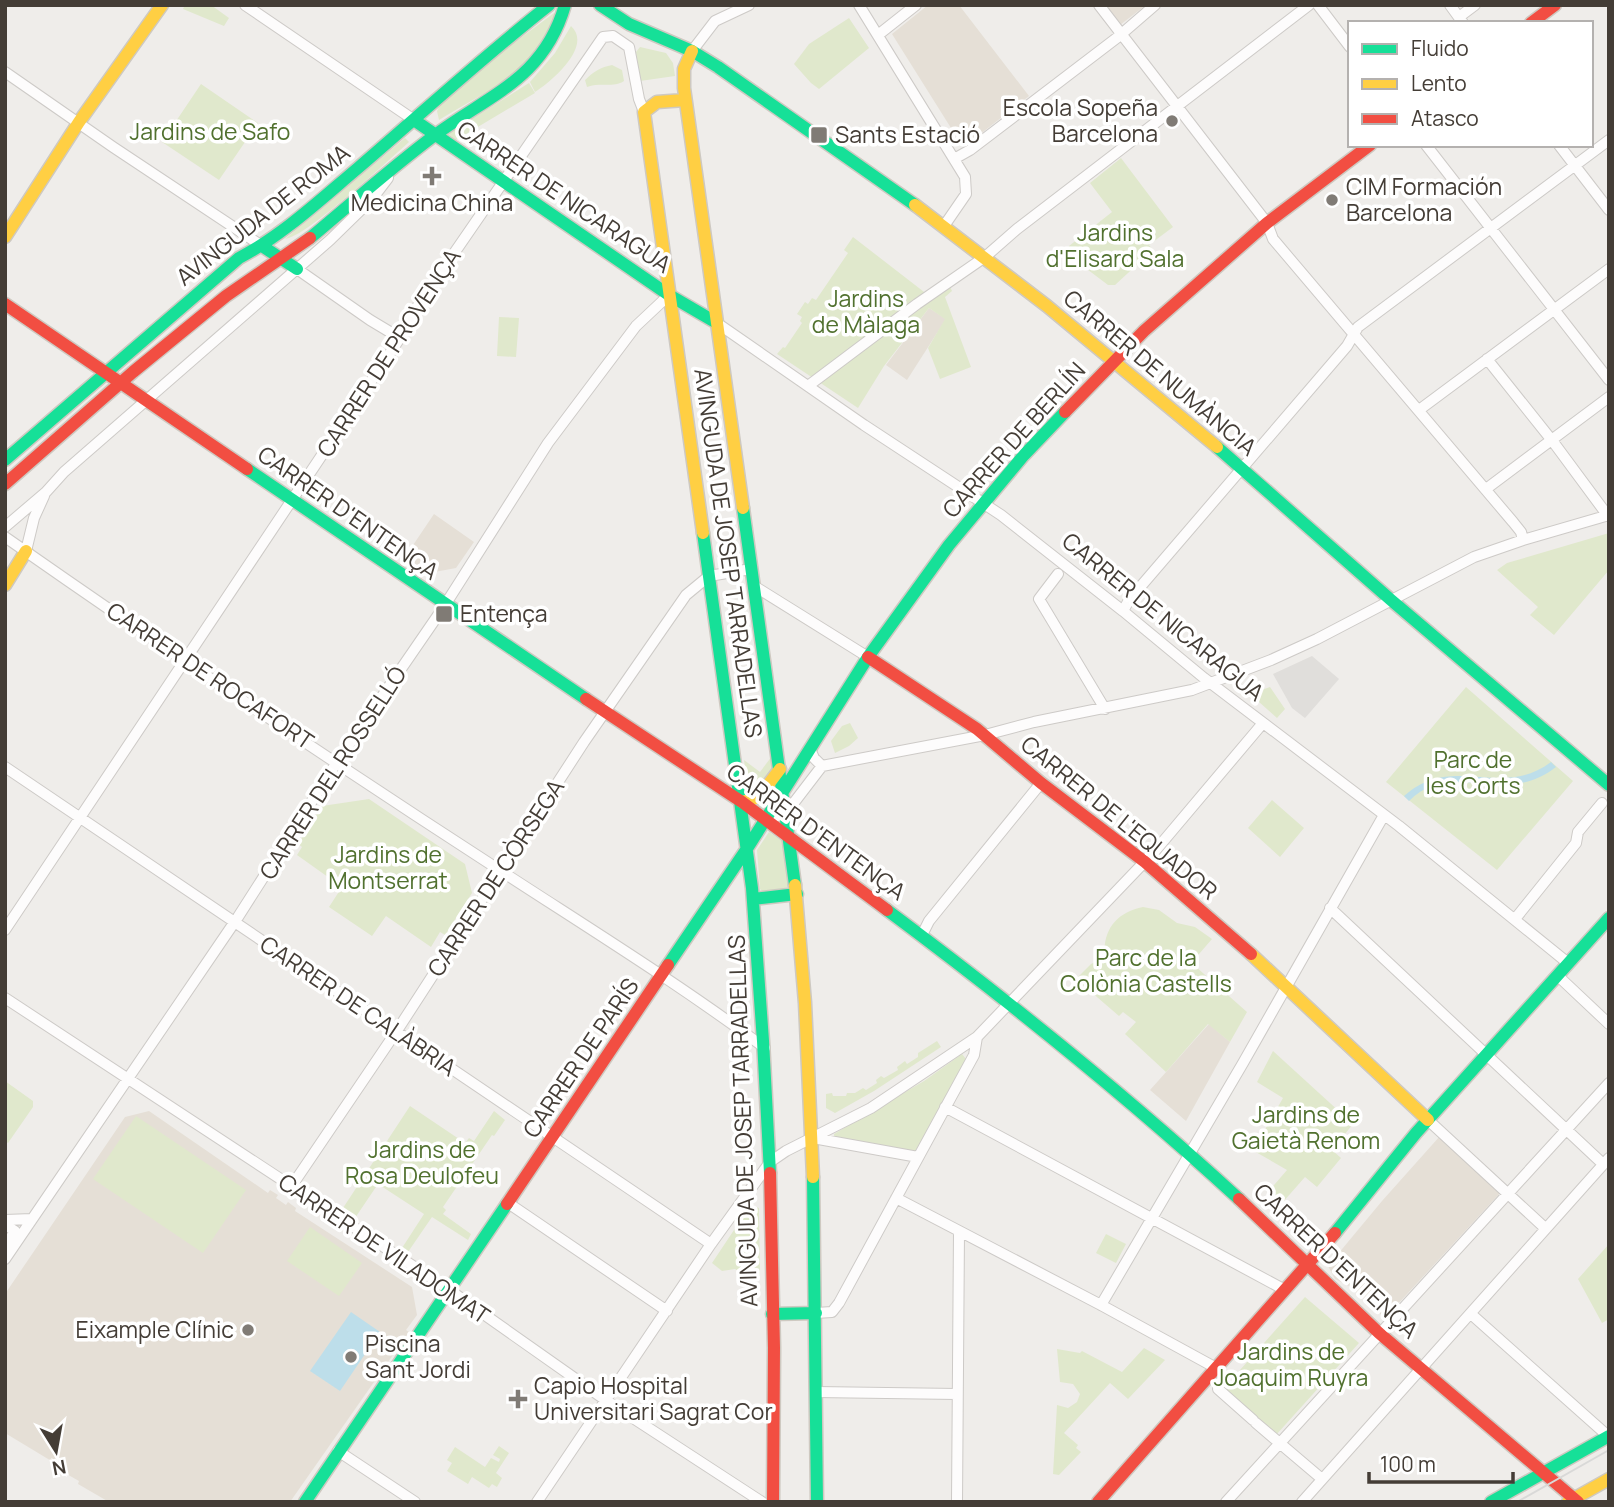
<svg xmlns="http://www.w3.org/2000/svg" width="1614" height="1507" viewBox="0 0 1614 1507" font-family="Manrope,sans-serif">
	<rect width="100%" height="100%" fill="#efedea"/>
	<path fill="#e5dfd6" d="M928 5H959L1029 96 965 146 951 128 892 34Z
		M1105 5H1146L1120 25Z
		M929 308 946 319 907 380 886 365Z
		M434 514 474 542 456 568 429 573 405 557Z
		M1209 1024 1230 1042 1186 1121 1150 1090Z
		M149 1111 268 1193 270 1190 278 1195 276 1198 286 1205 288 1202 296 1208 295 1211 412 1287 417 1315 406 1330 409 1332 290 1502H109L78 1484 79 1481 56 1468 58 1465 5 1433V1294L125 1117Z
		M1440 1136 1501 1192 1385 1318 1349 1286 1335 1279 1328 1266 1382 1201Z"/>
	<path fill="#e0e8cc" d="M185 5H211L229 18 224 26 183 9Z
		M554 13 558 16C549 32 540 48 527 62 503 86 468 102 439 120L437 111 440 105 503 51Z
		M849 18 869 48 819 89 811 83 794 64 809 44Z
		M571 26C593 46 552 81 535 92L530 82 555 53Z
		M640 47 666 53 673 63 675 76 640 81 636 52Z
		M612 65 622 70 624 81C614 88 600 82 587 87L585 80C593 72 601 67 612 65Z
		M529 83 535 93 456 140 448 134Z
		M201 84 258 123 219 180 162 142Z
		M405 138 409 142C388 161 306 237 285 239Z
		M1121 158 1173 227 1149 245 1153 250 1115 285H1108L1067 254 1069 246 1112 212 1090 183Z
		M853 237 928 295 948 283 952 291 945 297 971 367 940 379 928 348 945 319 929 308 884 366 858 408 777 354 783 347 785 348 802 323 800 321 802 317 797 314 805 302 808 304 812 298 816 300 848 253 844 250Z
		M499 317 519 318 516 357 497 356Z
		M1609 533V570L1554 635 1530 615 1538 607 1497 570 1507 563Z
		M1270 687 1285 709 1277 718 1250 694Z
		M1466 687 1573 781 1497 870 1386 782Z
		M850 723 858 738 849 746 835 753 831 741 842 726Z
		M772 756 774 770 754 794 748 789 744 760 760 772Z
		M369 799 465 864 472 893 445 935 440 932 431 947 386 916 372 936 329 907 342 887 297 855 302 847 298 844 322 806Z
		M1272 800 1304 828 1280 857 1248 828Z
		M769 832 784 842 789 886 785 889 763 892 760 889 757 850Z
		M1143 907 1159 910 1177 923 1195 927 1212 939 1193 961 1191 970 1195 966 1247 1012 1230 1042 1208 1024 1166 1072 1125 1034 1136 1022 1123 1012 1119 1016 1076 979 1091 964 1105 957C1102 930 1117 912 1143 907Z
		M937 1041 941 1047 874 1091 835 1113 826 1108V1094L832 1093 833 1096H846L847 1093H855L863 1088 866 1090 877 1083 876 1080 881 1076 884 1078 898 1070 897 1067 905 1061 907 1064 918 1057V1053Z
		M1273 1051 1353 1124 1332 1150 1341 1158 1317 1187 1305 1177 1283 1202 1268 1192 1287 1170 1254 1151 1252 1152 1283 1098 1257 1082Z
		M962 1054 966 1059 915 1153 834 1137V1134L924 1081Z
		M5 1081 33 1101V1107L8 1143 5 1141Z
		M410 1106 465 1143 469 1138 474 1141 494 1111 505 1120 494 1136 492 1135 443 1207 446 1210 443 1214 471 1234 468 1240 432 1217 408 1252 402 1248 424 1214 378 1184 355 1218 343 1208Z
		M136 1116 246 1190 203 1253 93 1179Z
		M754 1206 759 1208 760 1276H754L752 1279 735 1269 722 1271 712 1263 748 1209Z
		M310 1227 362 1263 339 1296 287 1261Z
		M1106 1234 1126 1244 1116 1263 1096 1253Z
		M1609 1244V1319L1602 1323 1578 1279Z
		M1305 1297 1359 1343 1276 1435 1224 1388Z
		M1144 1348 1165 1360 1128 1399 1110 1383 1064 1433 1078 1445 1076 1448 1081 1452 1059 1475 1053 1474 1057 1405 1068 1408 1077 1402 1080 1394 1073 1384 1060 1382 1057 1349 1080 1353 1082 1351 1122 1372Z
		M499 1446 509 1453 496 1473 502 1478 497 1487 492 1484 489 1488 472 1477 468 1484 447 1471 452 1463 447 1460 455 1447 485 1467 491 1458 499 1462 500 1459 493 1455Z"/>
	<path fill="#e0dedb" d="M1312 656 1339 679 1305 718 1292 708 1273 674Z"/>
	<path fill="#bddeea" d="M1551 762 1556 767C1502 809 1453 757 1409 801L1404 796C1453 752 1501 800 1551 762Z
		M351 1312 380 1332 340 1391 310 1371Z"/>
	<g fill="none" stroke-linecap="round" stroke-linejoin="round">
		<g stroke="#cdcac7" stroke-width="12">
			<path id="street" d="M245 5 414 120
				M859 5 965 177 966 194 944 226
				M1099 5 1267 223 1273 239 1513 522 1521 532 1523 540
				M1318 5 1350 47
				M1450 5 1463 23
				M1459 17 1475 5
				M878 35 916 5
				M692 51 715 21 749 5
				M5 72 113 147 262 246
				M1426 145 1609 380
				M1559 145 1609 210
				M954 159 970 150 1118 37 1155 5
				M297 269 370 320 400 338
				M717 323 864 425 1001 515 1123 611 1204 678 1399 826 1568 963
				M1487 359 1554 443 1608 516
				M808 386 917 304 985 257 1017 229 1309 5
				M1419 410 1609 269
				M1486 489 1609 397
				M5 527 46 492 64 472 330 240 372 199 388 178
				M5 537C168 651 334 763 501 871 590 929 679 984 765 1048
				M26 551 34 518 44 496
				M1058 574 1039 599 1105 709
				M754 586 868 657
				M1123 611 1129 600 1347 346 1358 327 1609 140
				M810 749 814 758 822 766
				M5 767 711 1244
				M766 820 786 813 822 766 985 735 1034 722 1192 690 1271 660 1317 639 1474 557 1523 540 1609 515
				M1330 908 1603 1164
				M1515 919 1576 843 1578 832 1602 803
				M5 930 400 338 417 307 603 37 613 36 629 47 639 99 644 112
				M922 935 929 921 1041 783
				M1557 975 1609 1024
				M5 998 448 1289 607 1401 762 1502
				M945 1107 1285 1290
				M1428 1120 1545 1228
				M813 1138 918 1157
				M291 1187 400 1026 584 742 686 595 709 576 751 569
				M896 1198 1101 1305 1218 1369
				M508 1203 667 1311
				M5 1220 32 1219
				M5 1225 15 1231 5 1247
				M5 1259 238 917 337 762 445 605 548 443 636 326 669 295
				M1101 1305 1243 1063 1384 815
				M816 1313 832 1312 839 1303 974 1055 977 1037
				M1471 1314 1608 1436
				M1218 1389 1253 1420
				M816 1392 957 1394
				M1256 1423 1322 1479
				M338 1451 415 1502
				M537 1502 711 1244 770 1162 786 1151 871 1108 977 1037 1155 851 1263 723
				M957 1502 959 1232
				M1226 1502 1609 1083
				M1302 1502 1609 1158"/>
		</g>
		<g stroke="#cec9c1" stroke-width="15">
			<path id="fast" d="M600 5 629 24 692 51 718 67 915 205
				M414 120 669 295 717 323
				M310 238C351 204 392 167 435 135 491 94 544 78 565 5
				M262 246 297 269
				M1217 447 1391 600 1609 785
				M5 460 239 258C283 235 320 200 358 168 422 113 483 57 549 5
				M247 469 586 699
				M743 508 795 885
				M703 533 752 888 763 1041 770 1173
				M753 899 797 894
				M887 910C1009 1001 1127 1096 1239 1199
				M668 965 748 847 868 657 949 545 1024 455 1065 412
				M813 1177 817 1502
				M1335 1233 1416 1133 1609 918
				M772 1314 816 1313
				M305 1502 507 1204
				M1491 1502 1609 1436"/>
		</g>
		<g stroke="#cec9c1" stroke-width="15">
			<path id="slow" d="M692 51 684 69V88L743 508
				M685 100 657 102 644 112 703 533
				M915 205 1047 306 1217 447
				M5 237 79 122 162 5
				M5 585 26 551
				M742 802 759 797 780 769
				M795 885 805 1003 813 1177
				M1251 954 1428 1120
				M1568 1502 1609 1479"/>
		</g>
		<g stroke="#cec9c1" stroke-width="15">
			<path id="jam" d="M1531 23 1555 5
				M5 304 247 469
				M1065 412 1144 331 1267 223 1370 145
				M5 484 133 372 226 296 310 238
				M868 657 977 729 1041 783 1145 862 1251 954
				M586 699 742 802 887 910
				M770 1173 774 1348 773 1502
				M1239 1199 1379 1333 1578 1502
				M507 1204 668 965
				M1098 1502 1335 1233"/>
		</g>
		<use href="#street" stroke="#fdfcfc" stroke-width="10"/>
		<use href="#fast" stroke="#16e098" stroke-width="12"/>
		<use href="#slow" stroke="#ffcf43" stroke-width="12"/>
		<use href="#jam" stroke="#f24e42" stroke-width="12"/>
		<path stroke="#d9d9d8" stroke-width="2" d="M1517 1502 1609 1450"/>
	</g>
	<g fill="#807b75" stroke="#fff" stroke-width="2.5">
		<circle cx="1172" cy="121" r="7"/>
		<rect x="810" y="126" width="18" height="18" rx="3.5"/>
		<path d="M428.5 165.5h7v7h7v7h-7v7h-7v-7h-7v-7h7z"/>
		<circle cx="1332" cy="200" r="7"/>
		<rect x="435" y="605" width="18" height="18" rx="3.5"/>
		<circle cx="248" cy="1330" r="7"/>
		<circle cx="351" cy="1357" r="7"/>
		<path d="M514.5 1388.5h7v7h7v7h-7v7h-7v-7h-7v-7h7z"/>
	</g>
	<g text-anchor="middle" stroke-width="7" stroke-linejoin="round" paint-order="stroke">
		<g font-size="23" fill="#443d36" stroke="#fff" text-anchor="start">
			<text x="1158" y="116" text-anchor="end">Escola Sopeña<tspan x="1158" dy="26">Barcelona</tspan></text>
			<text x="835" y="143">Sants Estació</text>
			<text x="1346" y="195">CIM Formación<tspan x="1346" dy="26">Barcelona</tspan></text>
			<text x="432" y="211" text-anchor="middle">Medicina China</text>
			<text x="460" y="622">Entença</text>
			<text x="234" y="1338" text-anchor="end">Eixample Clínic</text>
			<text x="365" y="1352">Piscina<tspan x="365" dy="26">Sant Jordi</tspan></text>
			<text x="534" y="1394">Capio Hospital<tspan x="534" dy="26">Universitari Sagrat Cor</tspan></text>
		</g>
		<g font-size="23" fill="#51712f" stroke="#fff">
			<text x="210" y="140">Jardins de Safo</text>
			<text x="1115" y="241">Jardins<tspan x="1115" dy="26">d'Elisard Sala</tspan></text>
			<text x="866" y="307">Jardins<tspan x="866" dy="26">de Màlaga</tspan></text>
			<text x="1473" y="768">Parc de<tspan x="1473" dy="26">les Corts</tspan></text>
			<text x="388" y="863">Jardins de<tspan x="388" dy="26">Montserrat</tspan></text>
			<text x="1146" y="966">Parc de la<tspan x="1146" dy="26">Colònia Castells</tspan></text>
			<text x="1306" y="1123">Jardins de<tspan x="1306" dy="26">Gaietà Renom</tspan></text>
			<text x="422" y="1158">Jardins de<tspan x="422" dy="26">Rosa Deulofeu</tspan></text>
			<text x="1291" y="1360">Jardins de<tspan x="1291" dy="26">Joaquim Ruyra</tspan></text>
		</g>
		<g font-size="23" fill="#443d36" stroke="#fff">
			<text transform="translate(564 197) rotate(34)" y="8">CARRER DE NICARAGUA</text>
			<text transform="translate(263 215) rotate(-38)" y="8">AVINGUDA DE ROMA</text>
			<text transform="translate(389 353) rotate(-57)" y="8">CARRER DE PROVENÇA</text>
			<text transform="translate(1160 373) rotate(40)" y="8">CARRER DE NUMÀNCIA</text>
			<text transform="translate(1014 440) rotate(-48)" y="8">CARRER DE BERLÍN</text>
			<text transform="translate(348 513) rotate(35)" y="8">CARRER D'ENTENÇA</text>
			<text transform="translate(728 553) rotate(82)" y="8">AVINGUDA DE JOSEP TARRADELLAS</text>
			<text transform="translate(1163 617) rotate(39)" y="8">CARRER DE NICARAGUA</text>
			<text transform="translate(210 676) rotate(34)" y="8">CARRER DE ROCAFORT</text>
			<text transform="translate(333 773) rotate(-57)" y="8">CARRER DEL ROSSELLÓ</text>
			<text transform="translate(1119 818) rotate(39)" y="8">CARRER DE L'EQUADOR</text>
			<text transform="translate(816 832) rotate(36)" y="8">CARRER D'ENTENÇA</text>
			<text transform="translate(496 878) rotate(-57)" y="8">CARRER DE CÒRSEGA</text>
			<text transform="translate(358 1006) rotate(34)" y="8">CARRER DE CALÀBRIA</text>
			<text transform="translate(581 1058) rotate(-56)" y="8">CARRER DE PARÍS</text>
			<text transform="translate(743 1121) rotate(-92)" y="8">AVINGUDA DE JOSEP TARRADELLAS</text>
			<text transform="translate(384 1249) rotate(34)" y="8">CARRER DE VILADOMAT</text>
			<text transform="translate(1336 1261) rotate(43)" y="8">CARRER D'ENTENÇA</text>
		</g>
	</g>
	<rect width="1614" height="1507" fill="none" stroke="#443d36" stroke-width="14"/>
	<rect x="1348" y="21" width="245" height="126" fill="#ffffff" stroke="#b4b1af" stroke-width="2"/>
	<rect x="1362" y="44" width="35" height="10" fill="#16e098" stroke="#b4b1af" stroke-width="2"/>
	<text x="1411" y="56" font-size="21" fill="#443d36">Fluido</text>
	<rect x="1362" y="79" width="35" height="10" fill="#ffcf43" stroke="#b4b1af" stroke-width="2"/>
	<text x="1411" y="91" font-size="21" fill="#443d36">Lento</text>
	<rect x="1362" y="114" width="35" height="10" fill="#f24e42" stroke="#b4b1af" stroke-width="2"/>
	<text x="1411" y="126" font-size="21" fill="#443d36">Atasco</text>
	<g transform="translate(56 1451) rotate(169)" stroke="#ffffff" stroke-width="5" paint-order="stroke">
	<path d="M0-5L12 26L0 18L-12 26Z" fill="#443d36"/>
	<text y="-10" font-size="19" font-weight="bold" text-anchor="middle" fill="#443d36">N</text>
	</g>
	<path d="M1369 1472v10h144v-10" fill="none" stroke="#443d36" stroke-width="3.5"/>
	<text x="1380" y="1472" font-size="21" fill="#443d36" stroke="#ffffff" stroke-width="5" paint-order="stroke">100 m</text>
</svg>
